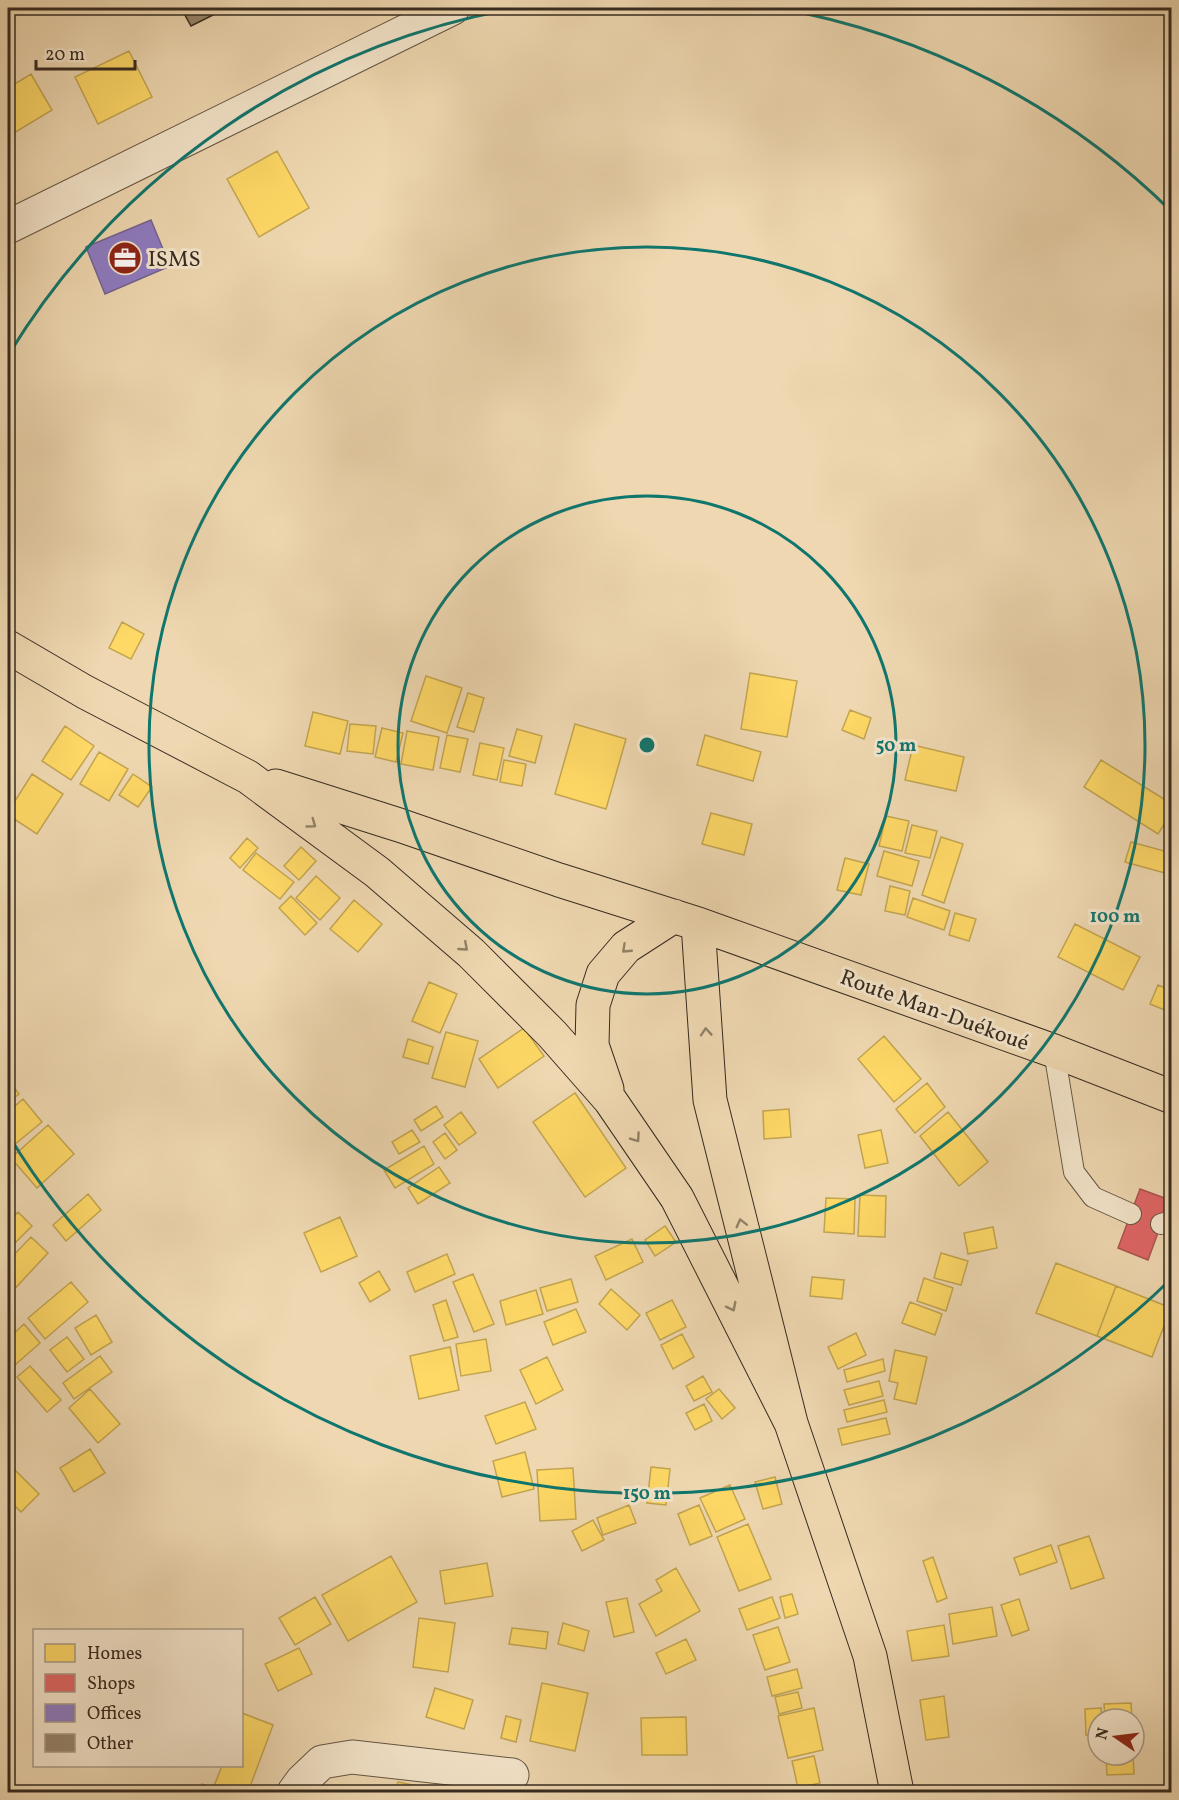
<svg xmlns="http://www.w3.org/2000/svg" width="1179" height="1800" viewBox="0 0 1179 1800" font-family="Vollkorn,serif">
	<rect width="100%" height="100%" fill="#efd8b1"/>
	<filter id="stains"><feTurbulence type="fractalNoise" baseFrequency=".00333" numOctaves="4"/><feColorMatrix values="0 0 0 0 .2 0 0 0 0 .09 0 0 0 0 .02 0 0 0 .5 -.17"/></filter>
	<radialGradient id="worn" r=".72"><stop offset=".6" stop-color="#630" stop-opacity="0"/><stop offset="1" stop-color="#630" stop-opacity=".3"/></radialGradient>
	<path fill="#ffd966" stroke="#c3a551" stroke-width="1.5" d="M129 51 152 97 98 124 75 77Z
		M31 74 52 110 14 133 8 121V88Z
		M277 151 309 208 259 237 227 179Z
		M1172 621V635L1165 629Z
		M122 622 144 634 131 659 109 648Z
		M750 673 797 681 787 737 741 729Z
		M426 676 462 688 447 733 411 721Z
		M468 693 484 698 474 732 457 727Z
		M850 710 871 718 864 739 842 730Z
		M313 712 348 721 340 754 305 746Z
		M350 724 376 726 373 754 347 751Z
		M575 724 626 739 606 809 555 794Z
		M65 726 94 746 71 780 42 761Z
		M382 728 403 733 396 762 375 757Z
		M517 729 542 736 535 763 509 756Z
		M407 731 439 737 433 770 401 764Z
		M447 735 468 739 460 772 440 768Z
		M705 735 761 752 753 781 697 765Z
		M480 743 504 748 497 780 473 775Z
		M913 745 964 757 956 791 905 780Z
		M99 752 128 769 109 801 80 784Z
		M504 760 526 764 522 786 500 782Z
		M1101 760 1172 804V812L1158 834 1084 787Z
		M32 774 63 794 37 834 8 815V812Z
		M133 774 152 787 138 807 119 795Z
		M711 813 752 824 744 855 702 844Z
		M886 816 909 821 902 851 879 846Z
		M912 825 937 831 930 858 905 853Z
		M941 837 963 844 944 903 922 895Z
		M247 838 258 848 240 868 230 858Z
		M1131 842 1172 853V875L1125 862Z
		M301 847 316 861 299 880 284 866Z
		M884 851 919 861 912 886 877 876Z
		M256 853 294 882 280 899 243 870Z
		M845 858 869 864 861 895 837 890Z
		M316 876 340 898 320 920 296 898Z
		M890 886 910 891 905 915 885 911Z
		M291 896 317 923 305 935 279 908Z
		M913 898 950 911 944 930 907 917Z
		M354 900 382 924 358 952 330 929Z
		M955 913 976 919 969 941 949 935Z
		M1075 924 1140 957 1123 990 1058 957Z
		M429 982 457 994 440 1033 412 1021Z
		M1158 985 1172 991V1013L1150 1004Z
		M524 1028 544 1056 498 1088 479 1059Z
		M446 1032 478 1041 465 1087 432 1078Z
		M884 1036 921 1079 894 1102 858 1059Z
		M408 1039 433 1047 428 1064 403 1057Z
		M8 1079 19 1094 8 1102Z
		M927 1083 945 1107 915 1133 896 1109Z
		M575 1093 626 1168 585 1197 533 1122Z
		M23 1099 42 1122 8 1150V1112Z
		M436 1106 443 1117 421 1131 414 1120Z
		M789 1109 791 1137 764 1139 763 1111Z
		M461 1112 476 1133 459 1145 444 1125Z
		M948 1112 988 1162 959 1186 920 1136Z
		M48 1125 74 1154 37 1188 11 1158Z
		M412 1130 420 1142 399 1154 392 1142Z
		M881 1130 888 1163 865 1168 858 1135Z
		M445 1133 457 1150 445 1159 433 1142Z
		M424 1146 434 1164 395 1188 384 1170Z
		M439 1167 450 1183 418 1204 408 1188Z
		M88 1194 101 1210 66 1241 53 1225Z
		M860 1195 886 1196 885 1237 858 1236Z
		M826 1198 855 1199 854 1234 824 1232Z
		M18 1212 32 1226 8 1250V1222Z
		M340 1217 357 1256 321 1272 304 1233Z
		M665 1226 676 1242 655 1256 645 1240Z
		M993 1227 997 1248 968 1254 964 1233Z
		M31 1237 48 1253 8 1296V1261Z
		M632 1239 643 1262 606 1280 595 1256Z
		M941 1253 968 1261 961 1285 934 1278Z
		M447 1254 455 1274 415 1292 407 1272Z
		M1056 1263 1116 1286 1097 1336 1036 1313Z
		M379 1271 390 1290 370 1302 359 1283Z
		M473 1274 494 1324 474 1332 453 1282Z
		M812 1277 844 1280 842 1299 810 1296Z
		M924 1278 953 1288 946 1311 917 1301Z
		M571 1279 578 1302 547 1311 540 1288Z
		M71 1282 88 1302 45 1339 28 1318Z
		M1116 1286 1171 1308 1152 1357 1097 1336Z
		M611 1289 640 1315 627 1330 599 1304Z
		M536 1290 543 1314 506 1325 500 1301Z
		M446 1300 458 1337 444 1341 433 1305Z
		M672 1300 686 1327 660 1340 646 1313Z
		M910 1302 942 1314 935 1335 902 1323Z
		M576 1309 586 1332 553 1345 544 1322Z
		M96 1315 112 1342 91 1355 75 1328Z
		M24 1324 40 1343 15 1365 8 1356V1339Z
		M856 1333 866 1355 838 1369 828 1347Z
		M682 1334 694 1357 673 1369 661 1345Z
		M67 1337 84 1359 67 1372 50 1350Z
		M486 1339 491 1371 461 1376 456 1344Z
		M450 1347 459 1390 419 1399 410 1356Z
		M895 1350 927 1357 916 1404 894 1399 898 1383 889 1381Z
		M100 1356 112 1372 74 1399 63 1383Z
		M547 1357 563 1390 536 1404 520 1370Z
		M883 1359 885 1371 847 1382 844 1370Z
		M30 1366 61 1400 47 1412 17 1377Z
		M703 1376 712 1392 694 1401 686 1386Z
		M879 1381 883 1396 849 1405 844 1390Z
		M90 1389 120 1424 98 1443 69 1408Z
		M719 1389 735 1408 722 1419 706 1399Z
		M884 1400 887 1412 847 1422 844 1410Z
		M525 1402 536 1429 496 1444 485 1416Z
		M704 1404 712 1421 695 1430 686 1413Z
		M886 1418 890 1434 842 1445 838 1429Z
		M90 1449 105 1473 74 1492 60 1468Z
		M525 1452 534 1489 502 1497 493 1461Z
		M12 1467 39 1494 21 1512 8 1499V1472Z
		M651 1467 670 1469 666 1505 647 1503Z
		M573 1468 576 1519 540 1521 537 1470Z
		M775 1477 782 1504 763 1509 755 1482Z
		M730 1485 745 1519 716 1532 700 1498Z
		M629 1505 636 1523 603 1535 597 1518Z
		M699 1505 712 1536 690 1545 678 1514Z
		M593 1520 604 1540 582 1551 572 1531Z
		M748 1524 771 1579 739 1591 717 1537Z
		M1089 1536 1104 1578 1071 1589 1058 1546Z
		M1051 1545 1057 1562 1020 1575 1014 1558Z
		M391 1556 417 1602 348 1641 322 1595Z
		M933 1557 947 1598 937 1602 923 1561Z
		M487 1563 493 1596 445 1604 440 1571Z
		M676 1568 700 1611 656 1636 639 1604 662 1591 656 1580Z
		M792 1594 798 1614 785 1618 780 1597Z
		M315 1597 331 1624 295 1645 279 1618Z
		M772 1597 780 1618 747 1630 739 1609Z
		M627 1598 634 1632 614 1637 606 1602Z
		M1019 1599 1029 1630 1012 1636 1001 1605Z
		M992 1607 997 1636 953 1644 949 1614Z
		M419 1618 455 1623 448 1672 413 1667Z
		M563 1623 589 1631 584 1651 558 1644Z
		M944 1625 949 1656 912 1661 907 1631Z
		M778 1627 790 1662 765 1670 753 1635Z
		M512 1628 548 1632 546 1649 509 1644Z
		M686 1639 696 1660 666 1674 656 1653Z
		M299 1648 312 1674 278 1691 265 1664Z
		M797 1669 802 1688 772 1696 767 1677Z
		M542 1683 588 1693 575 1751 530 1741Z
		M435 1688 473 1700 464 1729 426 1717Z
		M798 1692 802 1708 779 1714 775 1697Z
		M944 1696 949 1737 926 1740 920 1700Z
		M1131 1703 1132 1719H1105L1104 1704Z
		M814 1708 823 1750 788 1758 778 1716Z
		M1101 1708 1102 1719H1098V1735H1086L1085 1709Z
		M242 1713 273 1725 248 1792H233L214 1786 222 1766H242Z
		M506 1716 521 1720 516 1742 501 1738Z
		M686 1717 687 1755H642L641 1718Z
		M1106 1755H1133L1134 1774 1107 1775Z
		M814 1756 820 1783 798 1788 792 1761Z
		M398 1782 446 1792H395Z
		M202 1784 221 1792H198Z"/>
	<path fill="#e06666" stroke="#ad5451" stroke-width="1.5" d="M1140 1189 1170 1200 1148 1260 1118 1248Z"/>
	<path fill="#8e7cc3" stroke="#746492" stroke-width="1.5" d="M151 220 170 266 105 294 86 247Z"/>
	<path fill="#96856b" stroke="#362b20" stroke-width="1.5" d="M181 8H227L191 26Z"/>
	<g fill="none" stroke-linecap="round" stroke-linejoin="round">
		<g stroke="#645644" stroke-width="22">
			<path id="service" d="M1054 1051 1074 1172 1093 1197 1131 1214
				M1161 1224 1172 1221"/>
		</g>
		<g stroke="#645644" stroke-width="35">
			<path id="minor" d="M8 227 453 8
				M294 1792 302 1781 322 1762 352 1757 512 1775"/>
		</g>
		<g stroke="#362b20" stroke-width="35">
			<path id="primary" d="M8 647 85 692 248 777 377 872 471 953 552 1034 610 1100 677 1198 791 1423
				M276 786 399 825 559 880 698 924 1054 1051 1172 1097
				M698 924 710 1100 791 1423 870 1656 897 1792
				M607 1089 592 1045 593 1005 603 974 626 947 674 916"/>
		</g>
		<use href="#service" stroke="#f5e6cc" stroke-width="20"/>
		<use href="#minor" stroke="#f5e6cc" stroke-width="33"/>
		<use href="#primary" stroke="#efd8b1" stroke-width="33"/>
	</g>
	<defs><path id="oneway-chevron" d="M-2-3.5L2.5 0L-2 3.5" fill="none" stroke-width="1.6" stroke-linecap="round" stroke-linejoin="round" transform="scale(1.5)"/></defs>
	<g stroke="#928268">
		<use href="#oneway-chevron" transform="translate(312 824) rotate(36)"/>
		<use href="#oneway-chevron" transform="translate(464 947) rotate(41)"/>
		<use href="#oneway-chevron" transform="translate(626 949) rotate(137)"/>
		<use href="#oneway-chevron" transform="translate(706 1032) rotate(-94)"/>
		<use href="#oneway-chevron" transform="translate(636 1138) rotate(55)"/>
		<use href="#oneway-chevron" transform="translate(741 1223) rotate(-104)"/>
		<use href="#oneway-chevron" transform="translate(732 1307) rotate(63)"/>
	</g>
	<g fill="none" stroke="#0f766e" stroke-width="3">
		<circle cx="647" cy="745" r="249"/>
		<circle cx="647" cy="745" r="498"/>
		<path d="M1171 1279A748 748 0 0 1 9 1136M9 354A748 748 0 0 1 517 8M777 8A748 748 0 0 1 1171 211"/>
	</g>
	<defs>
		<g id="office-disc" transform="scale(1.725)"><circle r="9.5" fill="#8f2418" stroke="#f5e6cc"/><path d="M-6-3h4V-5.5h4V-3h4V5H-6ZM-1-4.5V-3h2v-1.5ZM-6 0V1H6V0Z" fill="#fff"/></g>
	</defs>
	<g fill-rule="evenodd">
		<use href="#office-disc" x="125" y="258"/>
	</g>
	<g text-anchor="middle" stroke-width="6" stroke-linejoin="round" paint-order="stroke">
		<g font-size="22" fill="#362b20" stroke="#f5e6cc" text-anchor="start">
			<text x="148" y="266">ISMS</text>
		</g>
		<g font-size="22" fill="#362b20" stroke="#f5e6cc">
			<text transform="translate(935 1009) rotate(20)" y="8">Route Man-Duékoué</text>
		</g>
	</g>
	<circle cx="647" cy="745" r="9" fill="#0f766e" stroke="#f5e6cc" stroke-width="3"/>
	<g font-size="18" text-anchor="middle" font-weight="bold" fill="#0f766e" stroke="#f5e6cc" stroke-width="6" stroke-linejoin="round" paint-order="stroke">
		<text x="896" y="751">50 m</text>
		<text x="1115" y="922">100 m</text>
		<text x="647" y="1499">150 m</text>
	</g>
	<rect width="1179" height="1800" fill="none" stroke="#efd8b1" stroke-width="30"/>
	<rect x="9" y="9" width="1161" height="1782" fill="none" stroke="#362b20" stroke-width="3"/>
	<rect x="15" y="15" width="1149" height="1770" fill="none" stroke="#362b20" stroke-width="1.5"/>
	<rect x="33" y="1629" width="210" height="138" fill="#f5e6cc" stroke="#a99b87" stroke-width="1.5"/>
	<rect x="45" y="1644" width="30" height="18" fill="#ffd966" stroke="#a99b87" stroke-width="1.5"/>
	<text x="87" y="1659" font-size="18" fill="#362b20">Homes</text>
	<rect x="45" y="1674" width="30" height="18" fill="#e06666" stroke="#a99b87" stroke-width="1.5"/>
	<text x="87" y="1689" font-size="18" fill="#362b20">Shops</text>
	<rect x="45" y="1704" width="30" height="18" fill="#8e7cc3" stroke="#a99b87" stroke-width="1.5"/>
	<text x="87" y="1719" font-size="18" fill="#362b20">Offices</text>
	<rect x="45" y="1734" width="30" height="18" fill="#96856b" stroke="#a99b87" stroke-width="1.5"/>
	<text x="87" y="1749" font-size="18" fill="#362b20">Other</text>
	<g transform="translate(1116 1737) rotate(284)"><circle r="28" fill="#f5e6cc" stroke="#a99b87" stroke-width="1.5"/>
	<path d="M0-4.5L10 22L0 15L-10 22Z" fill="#8f2418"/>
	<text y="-9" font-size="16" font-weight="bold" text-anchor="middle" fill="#362b20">N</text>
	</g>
	<path d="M36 60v9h99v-9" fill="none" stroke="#362b20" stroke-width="3"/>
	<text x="45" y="60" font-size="18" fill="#362b20" stroke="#f5e6cc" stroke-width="4.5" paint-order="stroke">20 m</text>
	<rect width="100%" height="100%" filter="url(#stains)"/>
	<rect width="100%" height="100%" fill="url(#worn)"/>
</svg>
